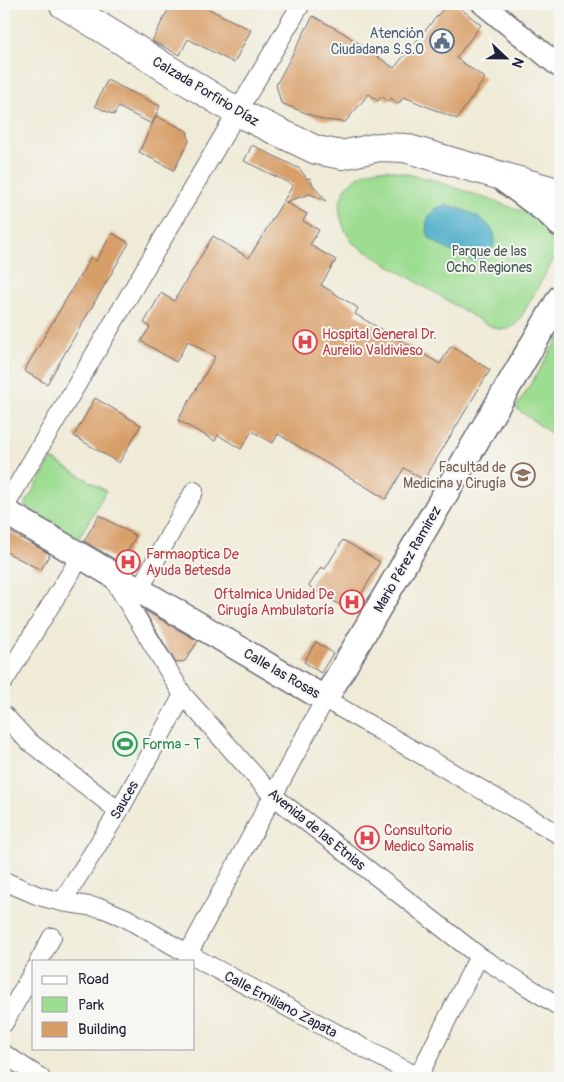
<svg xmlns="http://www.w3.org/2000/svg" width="564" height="1082" viewBox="0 0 564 1082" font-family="Pangolin,sans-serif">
	<rect width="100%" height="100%" fill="#f6f6f2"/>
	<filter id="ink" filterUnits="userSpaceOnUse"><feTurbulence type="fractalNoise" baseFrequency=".02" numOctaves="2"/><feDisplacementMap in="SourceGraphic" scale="10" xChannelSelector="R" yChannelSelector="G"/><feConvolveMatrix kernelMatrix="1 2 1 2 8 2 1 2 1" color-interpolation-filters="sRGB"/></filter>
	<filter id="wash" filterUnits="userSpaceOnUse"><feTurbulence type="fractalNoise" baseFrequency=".0096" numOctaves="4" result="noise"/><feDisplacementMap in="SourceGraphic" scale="20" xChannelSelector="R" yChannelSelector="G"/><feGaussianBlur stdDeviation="1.12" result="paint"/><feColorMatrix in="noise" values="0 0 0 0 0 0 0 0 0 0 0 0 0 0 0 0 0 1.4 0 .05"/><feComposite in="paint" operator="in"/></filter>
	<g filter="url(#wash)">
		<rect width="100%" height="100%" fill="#efebd7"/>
		<path fill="#9ddd92" stroke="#608066" d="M378 169 390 170 433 180 531 214 550 225 558 242 556 255 520 319C510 333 501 331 486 324L354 244C329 213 337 178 378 169Z
			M560 336V440L516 408Z
			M52 459 106 491 79 538 24 506Z"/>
		<path fill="#49acc9" stroke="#366782" d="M446 205C465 209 506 224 492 250 489 256 483 259 477 260 462 261 443 246 430 239 422 224 428 208 446 205Z"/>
		<g id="blocks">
			<path fill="#d89e67" d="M171 4H199L251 30 234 63 188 39 180 55 152 41Z
				M447 4H455L481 25 456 58 485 78 457 119 404 97 398 104 391 98 388 102 382 96 378 101 369 94 345 122 323 120 281 103 276 85 313 16 345 34 394 68Z
				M107 80 160 106 152 124 118 107 114 115 95 106Z
				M156 116 187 131 189 141 174 170 139 152Z
				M252 145 300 169 307 179 310 178 312 184 326 201 310 194 285 202 307 214 303 221 319 230 310 245 336 260 321 285 358 308 355 314 440 364 451 346 490 370 424 480 404 468 386 499 278 434 273 443 252 431 241 449 218 435 215 441 178 420 215 357 188 341 176 362 141 341 150 327 144 323 161 293 174 301 213 236 249 258 293 185 244 161Z
				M112 233 129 243 47 384 24 371 91 257 96 261Z
				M95 398 141 425 119 463 74 436Z
				M99 515 136 536 121 563 84 541Z
				M4 529 50 554 41 570 4 551Z
				M343 540 380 562 351 612 309 586 321 567 325 569Z
				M144 610 198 641 185 661 176 663Z
				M316 642 333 653 321 673 304 662Z"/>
		</g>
	</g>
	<g filter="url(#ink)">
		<use href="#blocks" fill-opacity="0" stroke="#6a6872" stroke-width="1"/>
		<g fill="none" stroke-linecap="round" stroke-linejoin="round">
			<g stroke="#6a6872" stroke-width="20">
				<path id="minor" d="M4 508 301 4
					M111 575 183 695 272 795 479 956 560 1007
					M139 590 194 491
					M4 681 81 556
					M4 715 27 740 119 811
					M4 881 39 896 62 902 102 908 126 918 188 954 420 1078
					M62 902 119 811 183 695
					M188 954 325 699 560 835
					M39 961 52 937
					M4 1023 34 970
					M4 1054 41 1078
					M418 1077 479 956"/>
			</g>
			<g stroke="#6a6872" stroke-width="24">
				<path id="tertiary" d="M483 4 560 67"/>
			</g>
			<g stroke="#6a6872" stroke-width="28">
				<path id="secondary" d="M502 178 549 213 560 224
					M4 511 325 699 560 298"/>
			</g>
			<g stroke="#6a6872" stroke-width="30">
				<path id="primary" d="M63 4 237 112 316 150 342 155 379 147 405 148 560 193"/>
			</g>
			<use href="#minor" stroke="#fff" stroke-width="18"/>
			<use href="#tertiary" stroke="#fff" stroke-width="21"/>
			<use href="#secondary" stroke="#fff" stroke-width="25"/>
			<use href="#primary" stroke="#fff" stroke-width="28"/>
		</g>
	</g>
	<defs>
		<g id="civic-ring" transform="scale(1.25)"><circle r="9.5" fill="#f6f6f2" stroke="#5c6f8a" stroke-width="1.5"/><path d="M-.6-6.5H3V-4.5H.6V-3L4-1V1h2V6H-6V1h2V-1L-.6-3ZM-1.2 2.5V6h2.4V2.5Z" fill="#5c6f8a"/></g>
		<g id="hospital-ring" transform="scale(1.25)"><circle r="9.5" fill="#f6f6f2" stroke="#e0444e" stroke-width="1.5"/><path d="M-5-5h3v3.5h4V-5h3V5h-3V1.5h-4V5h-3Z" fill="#e0444e"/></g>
		<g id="university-ring" transform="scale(1.25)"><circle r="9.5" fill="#f6f6f2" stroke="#8d6e63" stroke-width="1.5"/><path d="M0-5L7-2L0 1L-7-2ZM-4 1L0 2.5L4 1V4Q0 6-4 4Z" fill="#8d6e63"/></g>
		<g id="stadium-ring" transform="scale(1.25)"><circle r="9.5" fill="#f6f6f2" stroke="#2e9e5b" stroke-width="1.5"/><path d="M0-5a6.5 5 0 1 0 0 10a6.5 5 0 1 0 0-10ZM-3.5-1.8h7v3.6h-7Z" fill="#2e9e5b"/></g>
	</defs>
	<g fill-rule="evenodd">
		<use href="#civic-ring" x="442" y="41"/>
		<use href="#hospital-ring" x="305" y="342"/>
		<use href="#university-ring" x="523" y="475"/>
		<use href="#hospital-ring" x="128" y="562"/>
		<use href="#hospital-ring" x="352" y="602"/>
		<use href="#stadium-ring" x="125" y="744"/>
		<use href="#hospital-ring" x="367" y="838"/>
	</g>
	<g text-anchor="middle" stroke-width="4" stroke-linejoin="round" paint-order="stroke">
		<g font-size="14" fill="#4e5e75" stroke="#f6f6f2" text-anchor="end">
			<text x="424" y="38">Atención<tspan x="424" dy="16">Ciudadana S.S.O</tspan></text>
		</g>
		<g font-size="14" fill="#22223b" stroke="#f6f6f2">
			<text transform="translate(206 91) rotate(31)" y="5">Calzada Porfirio Díaz</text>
			<text transform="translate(407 559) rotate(-60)" y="5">Mario Pérez Ramirez</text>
			<text transform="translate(282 673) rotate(30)" y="5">Calle las Rosas</text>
			<text transform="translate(124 800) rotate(-60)" y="5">Sauces</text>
			<text transform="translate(317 829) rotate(39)" y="5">Avenida de las Etnias</text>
			<text transform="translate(281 1004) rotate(28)" y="5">Calle Emiliano Zapata</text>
		</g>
		<g font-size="14" fill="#475a55" stroke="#f6f6f2">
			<text x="489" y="256">Parque de las<tspan x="489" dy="16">Ocho Regiones</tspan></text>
		</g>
		<g font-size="14" fill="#be3a42" stroke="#f6f6f2" text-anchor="start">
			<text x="322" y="339">Hospital General Dr.<tspan x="322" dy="16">Aurelio Valdivieso</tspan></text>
			<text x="146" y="559">Farmaoptica De<tspan x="146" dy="16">Ayuda Betesda</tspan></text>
			<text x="334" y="599" text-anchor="end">Oftalmica Unidad De<tspan x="334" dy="16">Cirugía Ambulatoría</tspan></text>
			<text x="384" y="835">Consultorio<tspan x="384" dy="16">Medico Samalis</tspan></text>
		</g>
		<g font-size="14" fill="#785e54" stroke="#f6f6f2" text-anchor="end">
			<text x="506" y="472">Facultad de<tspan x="506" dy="16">Medicina y Cirugía</tspan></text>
		</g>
		<g font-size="14" fill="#27864d" stroke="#f6f6f2" text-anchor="start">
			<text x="142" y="749">Forma - T</text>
		</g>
	</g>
	<rect width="564" height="1082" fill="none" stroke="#f6f6f2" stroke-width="20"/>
	<rect x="32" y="960" width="162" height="90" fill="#f6f6f2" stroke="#a1a1a9"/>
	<rect x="42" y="976" width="25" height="8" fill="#ffffff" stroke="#a1a1a9"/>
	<text x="78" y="984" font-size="15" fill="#22223b">Road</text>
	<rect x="42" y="997" width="25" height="15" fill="#9ddd92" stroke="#a1a1a9"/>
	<text x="78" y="1010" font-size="15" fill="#22223b">Park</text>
	<rect x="42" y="1022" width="25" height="15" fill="#d89e67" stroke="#a1a1a9"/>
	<text x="78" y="1034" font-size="15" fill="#22223b">Building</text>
	<g transform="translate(506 58) rotate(112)" stroke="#f6f6f2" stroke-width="4" paint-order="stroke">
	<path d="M0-4L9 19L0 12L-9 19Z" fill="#22223b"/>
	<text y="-8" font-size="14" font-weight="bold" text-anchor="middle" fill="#22223b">N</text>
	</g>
</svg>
